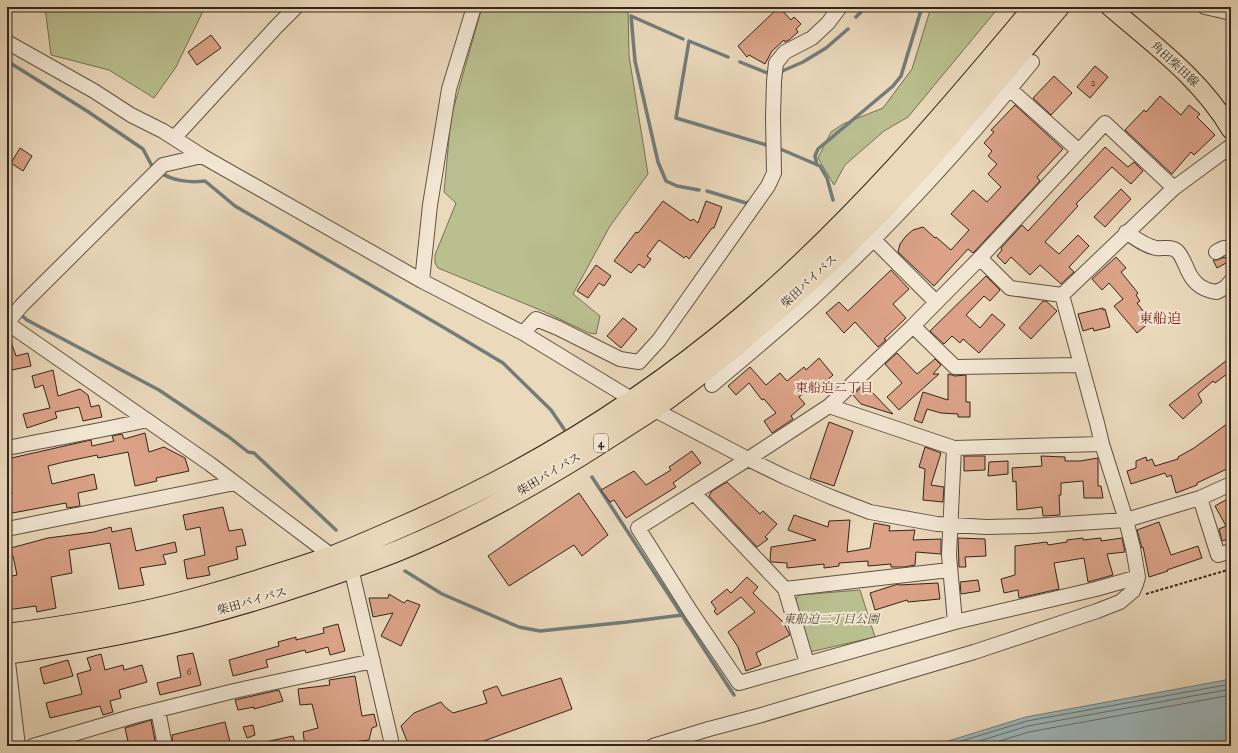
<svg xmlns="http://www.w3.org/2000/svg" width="1238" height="753" viewBox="0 0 1238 753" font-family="'IM FELL Double Pica','Noto Serif JP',serif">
	<rect width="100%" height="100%" fill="#ebd9bc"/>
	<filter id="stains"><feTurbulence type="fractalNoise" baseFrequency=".005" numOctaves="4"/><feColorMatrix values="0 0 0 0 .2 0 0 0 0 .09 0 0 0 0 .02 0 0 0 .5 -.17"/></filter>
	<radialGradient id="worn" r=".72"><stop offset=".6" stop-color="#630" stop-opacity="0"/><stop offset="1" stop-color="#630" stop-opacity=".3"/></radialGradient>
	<path fill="#babf8f" stroke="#767254" d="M45 7H205L176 67 154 98 109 70 51 55Z
		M482 7H628L629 56 648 174 610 226 573 294 600 316 596 334 589 333 545 312 438 268 435 263V255L456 203 444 192 451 117Z
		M931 7H999L908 117 884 131 845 165 834 185 818 158 831 132 843 124 883 108 912 69Z
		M860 590 875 637 810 652 794 602 799 595Z"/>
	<path fill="#9cb7bb" stroke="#727d7a" d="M1231 679V746H932L1026 717Z"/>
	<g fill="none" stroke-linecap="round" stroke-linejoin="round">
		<path stroke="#686e6a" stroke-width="1" d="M945 746 1027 721 1231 684
			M963 746 1028 726 1231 689
			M983 746 1029 732 1231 695"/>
		<path stroke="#727d7a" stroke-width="3.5" d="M856 17 866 7
			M683 39 631 16 635 61 658 162 666 181 677 186 699 190
			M728 57 689 41 676 118 770 146
			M7 61 87 111 143 149 152 166 155 168
			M740 62 770 74
			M780 72 803 62 826 48 848 29
			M778 148 820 166 827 178 833 200
			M817 165 815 156 818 149 893 86 901 76 922 7
			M160 172C172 181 191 183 205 181L235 206 448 330 503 363 551 410 564 429
			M707 191 746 203 749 202 751 200
			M7 304 14 309
			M19 313 27 320 159 390 229 437 248 452 254 453 336 530
			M592 477 734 695
			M405 571 442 594 519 627 540 631 627 622 682 615"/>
	</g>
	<path fill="#dba288" stroke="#332518" d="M779 7 791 20 794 17 801 24 796 29 798 32 789 40 785 42 784 40 772 51 765 64 749 55 747 57 738 46Z
		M211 35 221 48 197 65 188 52Z
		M1095 66 1108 77 1090 98 1077 87Z
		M1054 76 1072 93 1051 115 1033 98Z
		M1160 96 1181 115 1189 105 1200 114 1197 117 1215 135 1194 155 1191 152 1172 174 1125 130 1144 110 1146 112Z
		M1015 105 1063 149 1037 177 1040 181 974 252 973 253 968 249 934 286 898 252 900 244 906 236 913 230 923 227 935 238 936 237 951 250 969 230 951 214 973 190 987 202 1001 187 988 174 997 164 988 156 992 151 984 143 994 132 991 130Z
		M1105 147 1128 167 1134 162 1143 171 1131 184 1112 167 1076 204 1078 206 1045 242 1059 254 1078 235 1089 246 1069 267 1074 272 1061 284 1040 265 1030 275 1011 257 1005 264 997 256 1002 250 1001 248 1022 225 1028 231Z
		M20 148 32 156 23 171 11 163Z
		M1121 189 1131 199 1105 227 1094 217Z
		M663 201 691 221 693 219 698 223 706 201 722 207 714 228H712L689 259 686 256 684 258 659 240 647 256 651 259 644 268 639 264 631 273 614 261 636 232 638 233Z
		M1116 257 1126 268 1121 272 1138 293 1136 295 1140 301 1137 303 1144 312 1142 314 1149 323 1137 333 1114 306 1123 299 1109 283 1102 290 1092 279Z
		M1225 257 1228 262 1217 268 1213 260H1217Z
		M596 265 611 276 604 286 599 283 588 298 577 291Z
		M891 270 909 289 893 304 906 318 884 339 886 340 878 347 855 322 844 333 826 313 839 302 848 311Z
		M986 276 1000 290 990 301 984 296 966 315 980 328 992 314 1005 325 979 353 963 339 960 343 952 336 944 344 930 331Z
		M1043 301H1046L1057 311 1031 339 1019 328Z
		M1103 308V310L1105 309 1110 327 1094 331 1093 328 1083 331 1078 314Z
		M623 318 637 329 621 348 607 336Z
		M7 336H9L16 356 28 353 31 366 7 371Z
		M897 353 917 374 935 359 941 365 933 374H939L899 410 887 397 902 383 885 364Z
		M1231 357V371L1215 383 1213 381 1198 394 1202 402 1183 419 1169 405Z
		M819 358 833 375 822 385 819 381 799 397 805 404 791 416 793 419 772 433 764 421 776 413 764 399 762 400 749 383 736 395 728 386 750 367 766 385 780 373 787 381 804 367 806 370Z
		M53 370 58 396 80 389 88 395 91 407 99 405 102 417 83 421 79 407 55 412 57 418 27 428 23 414 50 408 43 385 35 388 32 376Z
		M948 374 955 376 966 375V402H970V417H958V414L941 413 927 409 922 423 914 420 923 392 948 400Z
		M866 383 871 388 870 390 893 414 861 404 853 395Z
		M1231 421V467L1197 483V485L1176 493 1171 475 1167 477 1165 473 1131 484 1127 471 1136 468V461L1146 457 1147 461 1152 459 1155 466 1178 459V457L1194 448Z
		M829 422 853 431 834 486 810 478Z
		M145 433 149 452 164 447 185 458 189 471 156 478 157 481 135 486 128 452 98 458 97 455 64 462 48 466 52 484 94 474 97 489 78 493 80 506 67 508 66 503 7 514V495L12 494 7 472V459L91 440 92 446 114 441 112 436 122 434 124 439Z
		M925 447 941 453 931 485 944 487 943 502 923 500 925 469 919 467Z
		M692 451 701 463 673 483 676 487 626 518 614 500 610 502 601 490 634 471 646 485 671 470 669 467Z
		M964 456H985V470L964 471Z
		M1041 456 1065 457V461H1080L1098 458V486H1101L1103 498H1084L1083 481 1061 483V495H1059L1060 515 1043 516 1042 507 1017 510 1016 481 1013 482 1012 468 1042 466Z
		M1008 461V474L988 476 989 462Z
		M727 482 760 514 763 511 777 524 765 537 768 539 757 547 709 496 712 491Z
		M579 493 608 535 582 556 574 545 509 586 488 556Z
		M1231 497V538L1222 541 1219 529 1226 526 1215 506Z
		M223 507 229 531 242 529 246 545 236 547 238 559 208 567 210 575 187 579 184 560 205 555 200 527 186 530 183 515Z
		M794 515 828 527 829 521 850 520 847 552 870 548 874 523 890 526 889 531 915 530 913 540 941 539V554L916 552 915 565 904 567H891V564L868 566V561L839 563V566L824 568V564L787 568V563L772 562 770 561 771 547 816 540 788 530Z
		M1159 522 1171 555 1198 546 1202 558 1167 570 1168 571 1149 577 1143 547 1142 548 1137 530Z
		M111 527 112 532 131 528 136 551 175 542 177 552 163 555 166 564 140 568 144 585 119 589 110 543 69 550 72 573 51 577 56 608 37 612 36 606 7 610V577L17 575 13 556 7 557V549L48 538 94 532Z
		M958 538 985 539 986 556 965 557 966 567H959Z
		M1083 538V540L1101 538V541L1122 538 1125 552 1107 554 1113 575 1088 582 1084 558 1054 563 1059 589 1019 598 1018 590 1004 593 1001 579 1015 575V546L1047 542 1048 545 1067 542V540Z
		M747 577 758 587 753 593 783 622 790 635 756 653 761 665 746 671 738 647 728 632 755 612 741 597 717 615 714 611 716 609 711 602 727 589 731 593Z
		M978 580 980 591 961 594 960 582Z
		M938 583 940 599 908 602 907 600 875 610 870 593 898 584 899 585Z
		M389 594 404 603 407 600 420 605 401 646 381 636 393 613 373 617 369 598H388Z
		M338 624 345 651 330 655 328 647 306 653 305 650 266 660 268 667 233 676 229 660 279 646 278 642 296 637V640L324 633 323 628Z
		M193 653 201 685 160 695 157 683 181 677 177 656Z
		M101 654 105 670 123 665 124 670 142 665 147 682 119 690 121 698 110 701 113 712 103 715 100 706 50 718 46 703 82 694 77 674 91 670 87 658Z
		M68 660 73 676 44 684 40 668Z
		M355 676 362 716 374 714 377 726 372 728 369 740 345 743 346 746H305L303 732 318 728 312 704 300 705 298 689 330 685 329 680Z
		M561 678 572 709 470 746H409L401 726 414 713 441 702 445 707 453 713 487 703 483 691 497 686 502 696Z
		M279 690 283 701 254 709V707L238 710 235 700Z
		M151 720 156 746H129L125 728Z
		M225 722 231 746H173L172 735Z
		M253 725 255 735 247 738 243 727Z
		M293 736 296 746H266L265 742Z"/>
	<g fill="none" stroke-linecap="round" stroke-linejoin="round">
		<g stroke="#615241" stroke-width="16">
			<path id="minor" d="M1205 7 1231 13
				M7 42 94 91 131 115 163 131 202 156 422 281 523 333 633 400 653 409 748 459 785 477 831 497 870 512 937 524 986 527 1032 526 1126 520 1200 498 1231 484
				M1003 83 1079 151
				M174 138 277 26 296 7
				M1174 188 1231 146
				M1126 232C1135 238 1145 246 1156 248 1163 249 1171 246 1177 251 1180 253 1183 260 1185 264 1191 280 1199 290 1217 292L1226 287 1231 281
				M874 240 936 302
				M1216 252C1221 249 1225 246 1231 249
				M422 281 430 205 449 89 474 7
				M7 323 210 464 332 556
				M7 323 22 305 163 165 202 156
				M913 326 980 258 1010 288 1062 295
				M523 333 536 319 558 328 620 359 639 362 659 340 768 186 774 173 773 117 774 81 776 63 785 52 812 38 828 23 840 7
				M712 385C752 351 793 318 831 281 903 213 969 139 1032 62
				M829 406 913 326 955 367 1081 365
				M1102 444 954 448 829 406 748 459 638 528 691 612 739 683 955 622 1096 589 1138 577
				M7 448C54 438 101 431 147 420
				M954 448 949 555 955 622
				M694 493 785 589 807 663
				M1200 498 1218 555 1231 551
				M7 529 235 483
				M351 568 391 740 390 746
				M785 589 949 570
				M7 654 18 746
				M158 710 165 746
				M33 746 134 716 234 691 373 661
				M653 746 709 729 758 716 974 652 1097 611 1120 602 1133 591 1136 584 1138 577 1133 548 1126 520 1102 444 1097 423 1062 295 1174 188 1105 123 980 258"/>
		</g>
		<g stroke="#332518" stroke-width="20">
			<path id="major" d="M1110 7C1154 45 1201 79 1231 130"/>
		</g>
		<g stroke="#332518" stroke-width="22">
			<path id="highway" d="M7 634C68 626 131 616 190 600 238 587 286 572 333 556 358 546 383 535 408 524 529 471 643 401 744 315 853 222 943 116 1034 7
				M7 654C70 644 133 633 195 617 257 601 318 581 377 559 449 532 517 495 582 455 605 440 629 425 652 410 682 389 710 367 738 344 782 307 825 268 865 228 934 158 996 82 1059 7"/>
		</g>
		<path stroke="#332518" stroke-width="2" stroke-dasharray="3 2" stroke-linecap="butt" d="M1146 594 1231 569"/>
		<use href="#minor" stroke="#f2e6d3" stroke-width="14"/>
		<use href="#major" stroke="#ebd9bc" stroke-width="18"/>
		<use href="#highway" stroke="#ebd9bc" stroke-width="20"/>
	</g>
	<g text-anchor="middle" stroke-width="4" stroke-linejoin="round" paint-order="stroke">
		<g font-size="10" fill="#5d4434">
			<text x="1093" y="86">2</text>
			<text x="189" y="675">6</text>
		</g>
		<rect fill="#f2e6d3" stroke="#6c5f50" stroke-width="1" x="594" y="434" width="14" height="18" rx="3"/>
		<g font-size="11" font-weight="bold" fill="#332518">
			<text x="601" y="447">4</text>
		</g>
		<g font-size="12" fill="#332518" stroke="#f2e6d3">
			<text transform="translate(1175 64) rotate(43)" y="4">角田柴田線</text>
			<text transform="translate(809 281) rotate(-43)" y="4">柴田バイパス</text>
			<text transform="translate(549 474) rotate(-31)" y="4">柴田バイパス</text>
			<text transform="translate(252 601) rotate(-16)" y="4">柴田バイパス</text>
		</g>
		<g font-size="12" font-style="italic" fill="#554c36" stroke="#f2e6d3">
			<text x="831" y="623">東船迫二丁目公園</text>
		</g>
		<g font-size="13" fill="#7a1f14" stroke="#f2e6d3">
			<text x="834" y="392">東船迫二丁目</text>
		</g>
		<g font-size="14" fill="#7a1f14" stroke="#f2e6d3">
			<text x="1160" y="323">東船迫</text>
		</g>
	</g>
	<rect width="1238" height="753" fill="none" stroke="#ebd9bc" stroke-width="24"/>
	<rect x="8" y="8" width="1222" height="737" fill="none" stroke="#332518" stroke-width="2"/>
	<rect x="12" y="12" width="1214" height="729" fill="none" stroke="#332518"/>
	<rect width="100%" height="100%" filter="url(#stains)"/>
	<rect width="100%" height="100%" fill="url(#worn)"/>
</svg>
